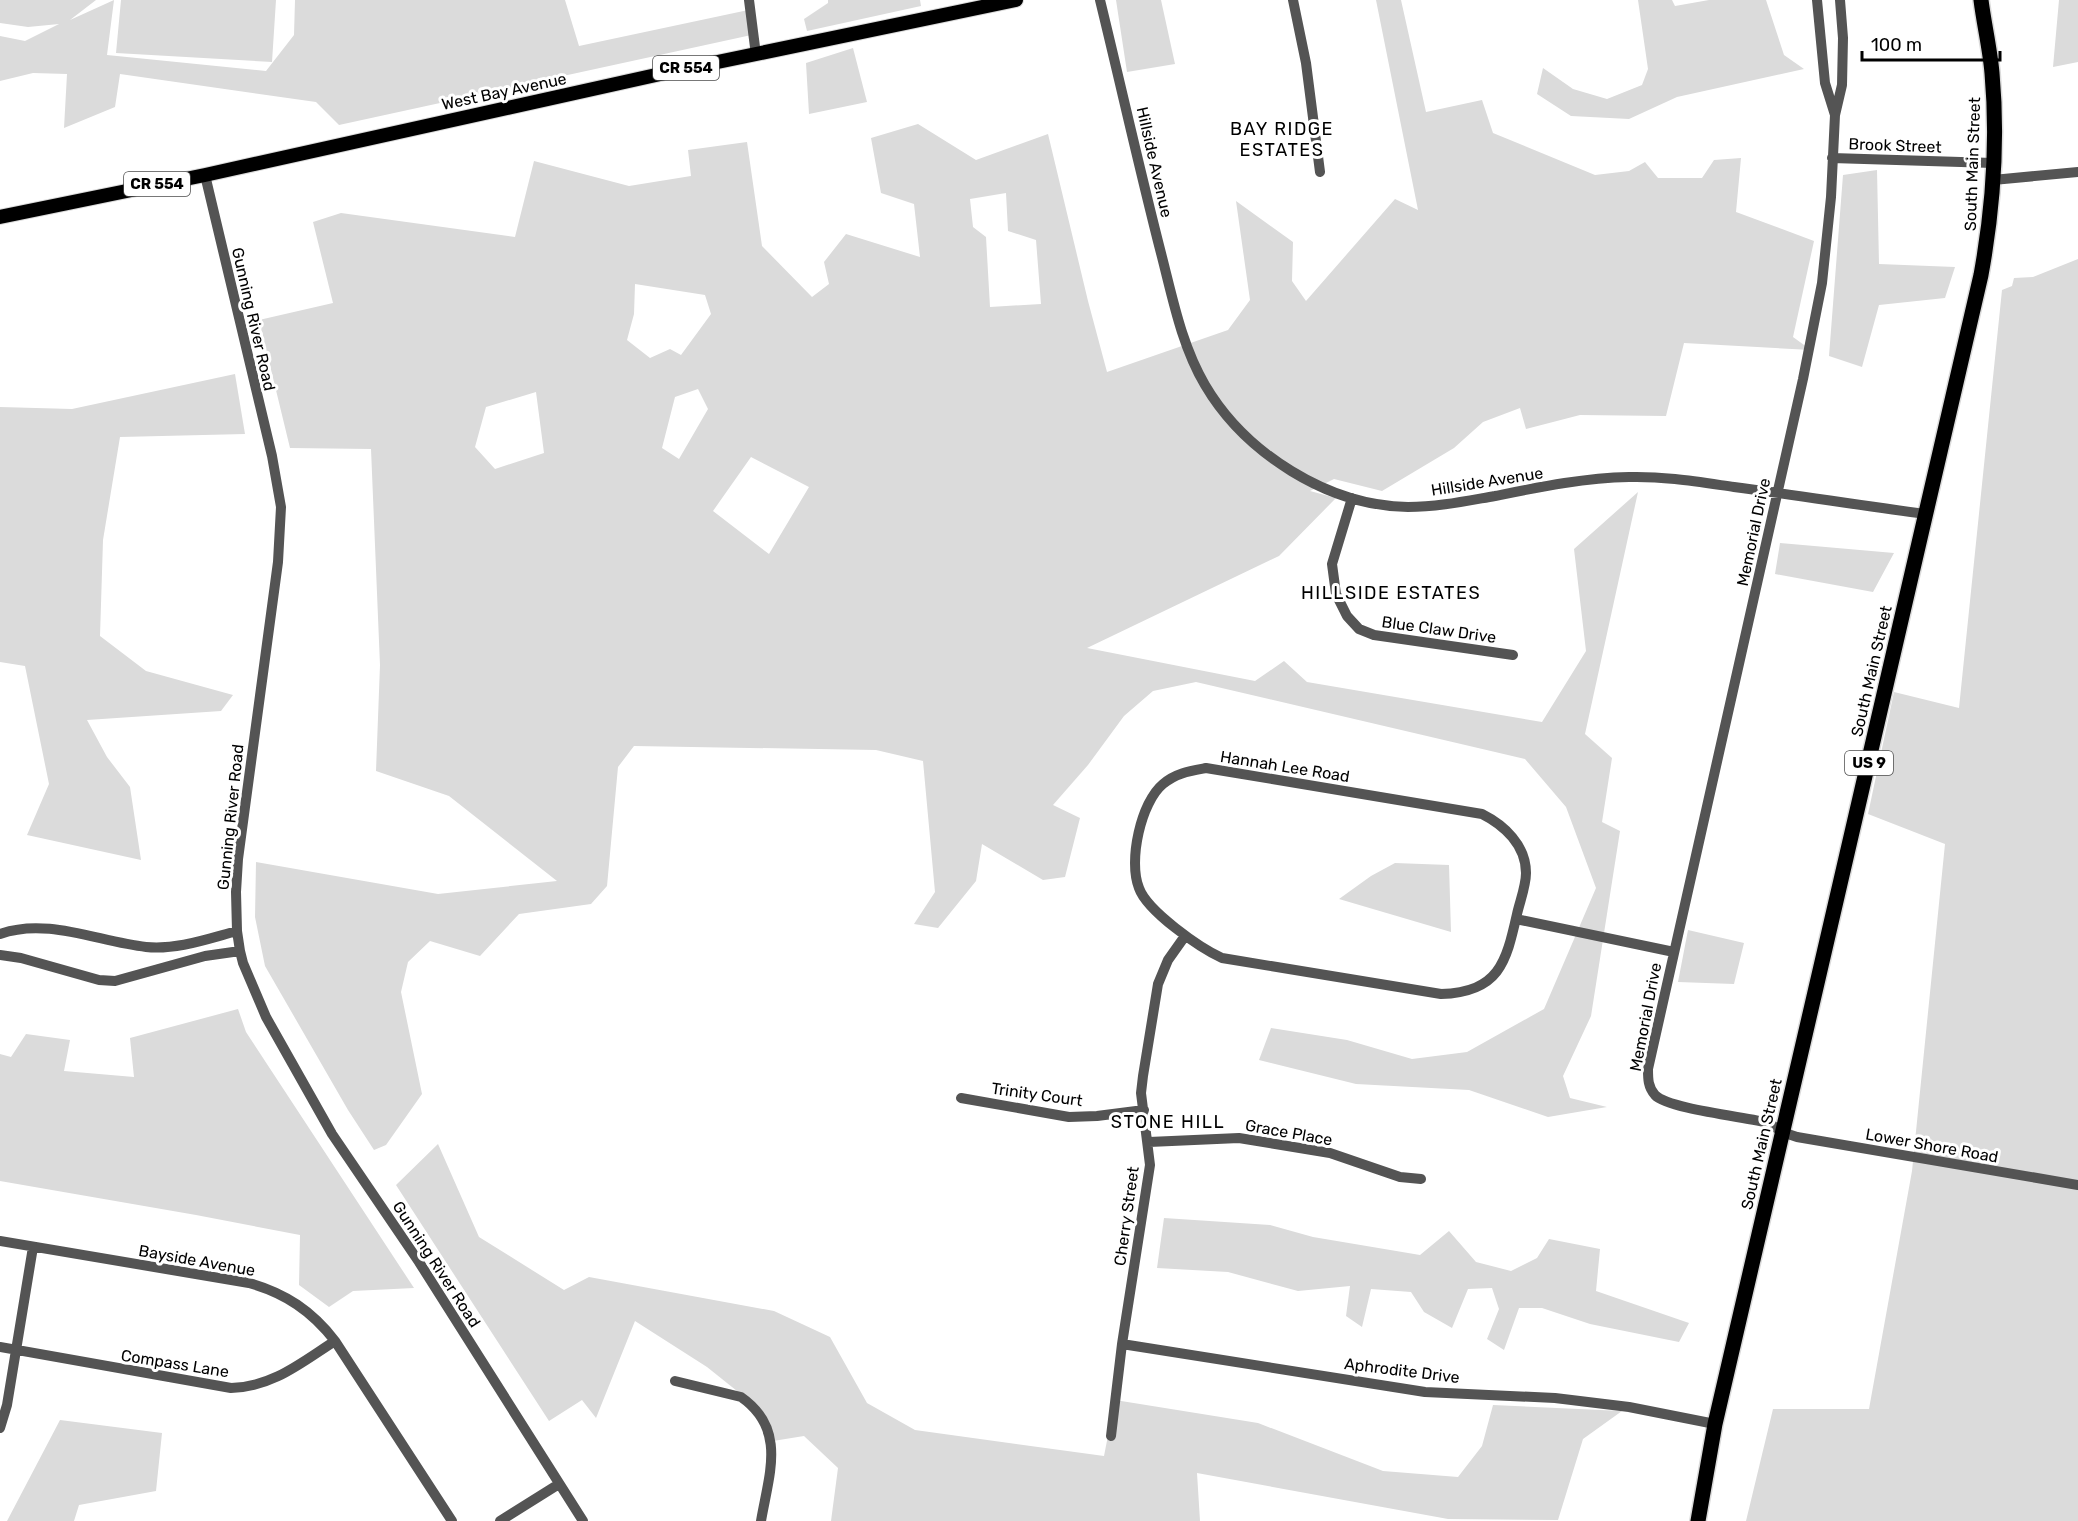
<svg xmlns="http://www.w3.org/2000/svg" width="2078" height="1521" viewBox="0 0 2078 1521" font-family="Rubik,sans-serif">
	<rect width="100%" height="100%" fill="#fff"/>
	<path fill="#dbdbdb" fill-rule="evenodd" d="M0 0H96L70 20 114 0 107 55 266 71 294 35 295 0H565L579 46 753 9 756 34 339 125 316 102 120 74 115 107 64 128 67 74 33 73 0 81V36L25 41 59 24 28 27 0 23Z
		M121 0H276L272 62 116 53Z
		M828 0H920L921 6 807 31 804 19 828 3Z
		M1116 0H1161L1175 64 1127 72Z
		M1376 0H1401L1426 112 1482 100 1493 133 1595 175 1629 171 1645 162 1658 178H1702L1714 160 1741 158 1736 212 1814 241 1793 337 1811 350 1684 343 1666 416 1580 415 1526 429 1520 408 1483 422 1454 448 1382 491 1334 479 1310 491 1336 498 1279 556 1087 648 1255 681 1284 661 1307 682 1542 722 1586 651 1574 549 1638 492 1585 734 1612 758 1602 822 1620 831 1591 1016 1563 1076 1570 1098 1607 1107 1548 1117 1469 1090 1356 1084 1259 1060 1271 1028 1347 1040 1412 1059 1467 1052 1544 1009 1596 888 1566 807 1525 759 1196 682 1153 691 1124 716 1088 765 1053 805 1080 818 1065 877 1043 880 982 844 976 881 938 928 914 924 935 892 923 761 876 750 634 746 618 767 607 886 591 904 519 914 480 956 430 941 408 962 401 992 422 1094 386 1145 374 1150 348 1110 265 966 255 917 256 862 438 894 557 881 449 796 376 771 380 665 371 449 290 448 259 320 333 303 313 222 341 213 515 237 534 161 629 186 691 176 688 150 747 142 762 246 812 297 829 284 824 262 846 234 920 257 914 204 881 193 871 138 918 124 976 160 1048 134 1088 301 1107 372 1228 330 1250 300 1236 201 1293 242 1292 281 1306 301 1395 199 1418 210ZM1006 193 1008 231 1036 240 1041 304 990 307 986 237 973 227 970 199ZM635 284 705 295 711 314 681 355 670 349 650 358 627 340 634 314ZM698 389 708 409 679 459 662 448 675 397ZM536 392 544 453 495 469 475 447 486 407ZM751 457 809 487 769 554 713 511Z
		M1638 0H1672L1675 6 1709 0H1766L1784 55 1804 69 1677 97 1629 119 1571 116 1537 94 1543 68 1573 89 1607 99 1642 85 1648 69Z
		M2059 0H2078V62L2053 67Z
		M853 48 867 102 809 114 806 63Z
		M1877 170 1879 264 1955 267 1945 298 1879 305 1862 367 1829 356 1843 175Z
		M2078 259V1521H1746L1773 1409H1869L1912 1171 1945 844 1868 814 1894 692 1959 708 2002 290 2012 286 2014 278 2033 277Z
		M235 374 245 434 120 437 103 540 100 636 146 671 233 695 221 711 87 720 107 757 130 787 141 860 27 835 49 784 25 666 0 662V407L72 409Z
		M1780 543 1894 553 1873 592 1775 574Z
		M1395 863 1449 865 1451 932 1339 899 1371 876Z
		M1688 930 1744 943 1734 984 1678 982Z
		M238 1009 246 1032 414 1288 353 1291 329 1307 299 1285 300 1235 196 1215 0 1181V1054L11 1057 26 1034 70 1040 64 1071 134 1077 130 1038Z
		M438 1144 479 1237 564 1290 589 1277 774 1311 830 1337 867 1403 915 1430 1104 1456 1115 1400 1258 1423 1383 1471 1458 1477 1482 1446 1493 1405 1622 1411 1583 1439 1558 1520 1448 1519 1197 1473 1200 1521H831L838 1468 804 1436 773 1441 752 1403 707 1367 635 1321 596 1418 582 1400 549 1421 396 1185Z
		M1164 1218 1270 1225 1313 1237 1420 1255 1449 1231 1476 1262 1511 1271 1537 1258 1549 1239 1600 1249 1596 1291 1689 1323 1679 1342 1590 1324 1542 1308H1519L1504 1350 1487 1339 1499 1309 1492 1288 1468 1289 1452 1328 1424 1312 1411 1292 1371 1289 1362 1327 1346 1316 1350 1286 1298 1291 1228 1272 1157 1268Z
		M60 1420 162 1433 156 1491 79 1505 74 1521H7Z"/>
	<g fill="none" stroke-linecap="round" stroke-linejoin="round">
		<g stroke="#dbdbdb" stroke-width="16">
			<path id="major" d="M0 217 205 175 674 71 1016 0"/>
		</g>
		<g stroke="#dbdbdb" stroke-width="18">
			<path id="highway" d="M1698 1521 1715 1424 1981 275C1993 209 1998 140 1992 73 1990 49 1984 24 1981 0"/>
		</g>
		<path stroke="#545454" stroke-width="10" d="M749 0 756 55
			M1100 0C1121 86 1140 172 1162 257 1173 300 1182 346 1205 385 1245 453 1328 506 1408 507 1438 507 1466 501 1495 496 1540 487 1583 478 1629 477 1664 476 1699 482 1734 487 1798 495 1862 506 1926 514
			M1293 0 1306 63 1320 172
			M1817 0 1825 83 1835 115 1842 85 1843 38 1840 0
			M1835 115 1831 197 1822 283 1803 379 1648 1069C1648 1079 1648 1087 1655 1095 1668 1109 1746 1117 1769 1123L1782 1132 1797 1137 2078 1185
			M1832 158 1993 163
			M205 175 272 456 281 507 278 562 238 859 236 892 237 931 240 951 243 963 266 1017 332 1134 419 1262 583 1521
			M1993 180 2078 172
			M1352 498 1332 564 1336 594 1347 616 1359 629 1374 635 1513 655
			M1206 768 1482 814C1504 825 1526 845 1526 873 1526 886 1520 901 1517 914 1506 963 1499 992 1441 994L1222 958C1200 948 1147 911 1139 888 1128 861 1141 802 1163 784 1176 773 1190 771 1206 768Z
			M1516 919 1674 952
			M0 934C47 917 99 942 146 947 177 950 207 939 237 931
			M0 955 21 958 99 980 115 981 205 956 240 951
			M961 1098 1069 1117 1097 1116 1144 1110
			M1149 1142 1239 1138 1330 1153 1400 1177 1421 1179
			M0 1241 249 1283C285 1293 312 1311 335 1341L452 1521
			M1122 1344 1425 1392 1555 1398 1629 1407 1715 1424
			M0 1347 231 1388C273 1387 302 1362 335 1341
			M675 1381 741 1397C787 1429 769 1474 761 1521
			M0 1428 7 1405 33 1247
			M1111 1436 1122 1344 1150 1165 1141 1093 1143 1076 1158 984 1168 960 1185 936
			M500 1521 559 1484"/>
		<use href="#major" stroke="#000" stroke-width="14"/>
		<use href="#highway" stroke="#000" stroke-width="15"/>
	</g>
	<g text-anchor="middle" stroke-width="6" stroke-linejoin="round" paint-order="stroke">
		<g fill="#fff" stroke="#4c4c4c" stroke-width="1.5">
			<rect x="653" y="56" width="66" height="24" rx="4.5"/>
			<rect x="124" y="172" width="66" height="24" rx="4.5"/>
			<rect x="1845" y="751" width="48" height="24" rx="4.5"/>
		</g>
		<g font-size="15" font-weight="bold" fill="#000">
			<text x="686" y="73">CR 554</text>
			<text x="157" y="189">CR 554</text>
			<text x="1869" y="768">US 9</text>
		</g>
		<g font-size="16" fill="#000" stroke="#fff">
			<text transform="translate(504 91) rotate(-12)" y="6">West Bay Avenue</text>
			<text transform="translate(1895 145) rotate(2)" y="6">Brook Street</text>
			<text transform="translate(1155 162) rotate(77)" y="6">Hillside Avenue</text>
			<text transform="translate(1972 164) rotate(-88)" y="6">South Main Street</text>
			<text transform="translate(254 319) rotate(77)" y="6">Gunning River Road</text>
			<text transform="translate(1487 481) rotate(-9)" y="6">Hillside Avenue</text>
			<text transform="translate(1753 532) rotate(-78)" y="6">Memorial Drive</text>
			<text transform="translate(1439 629) rotate(8)" y="6">Blue Claw Drive</text>
			<text transform="translate(1871 671) rotate(-77)" y="6">South Main Street</text>
			<text transform="translate(1285 766) rotate(9)" y="6">Hannah Lee Road</text>
			<text transform="translate(230 817) rotate(-84)" y="6">Gunning River Road</text>
			<text transform="translate(1645 1017) rotate(-79)" y="6">Memorial Drive</text>
			<text transform="translate(1037 1094) rotate(8)" y="6">Trinity Court</text>
			<text transform="translate(1289 1132) rotate(10)" y="6">Grace Place</text>
			<text transform="translate(1761 1144) rotate(-77)" y="6">South Main Street</text>
			<text transform="translate(1932 1145) rotate(10)" y="6">Lower Shore Road</text>
			<text transform="translate(1126 1216) rotate(-82)" y="6">Cherry Street</text>
			<text transform="translate(197 1260) rotate(10)" y="6">Bayside Avenue</text>
			<text transform="translate(437 1264) rotate(57)" y="6">Gunning River Road</text>
			<text transform="translate(175 1363) rotate(9)" y="6">Compass Lane</text>
			<text transform="translate(1402 1370) rotate(7)" y="6">Aphrodite Drive</text>
		</g>
		<g font-size="18" letter-spacing="1.5" fill="#000" stroke="#fff">
			<text x="1282" y="135">BAY RIDGE<tspan x="1282" dy="21">ESTATES</tspan></text>
			<text x="1391" y="599">HILLSIDE ESTATES</text>
			<text x="1168" y="1128">STONE HILL</text>
		</g>
	</g>
	<path d="M1862 51v9h138v-9" fill="none" stroke="#000000" stroke-width="3"/>
	<text x="1871" y="51" font-size="18" fill="#000000" stroke="#ffffff" stroke-width="4.5" paint-order="stroke">100 m</text>
</svg>
